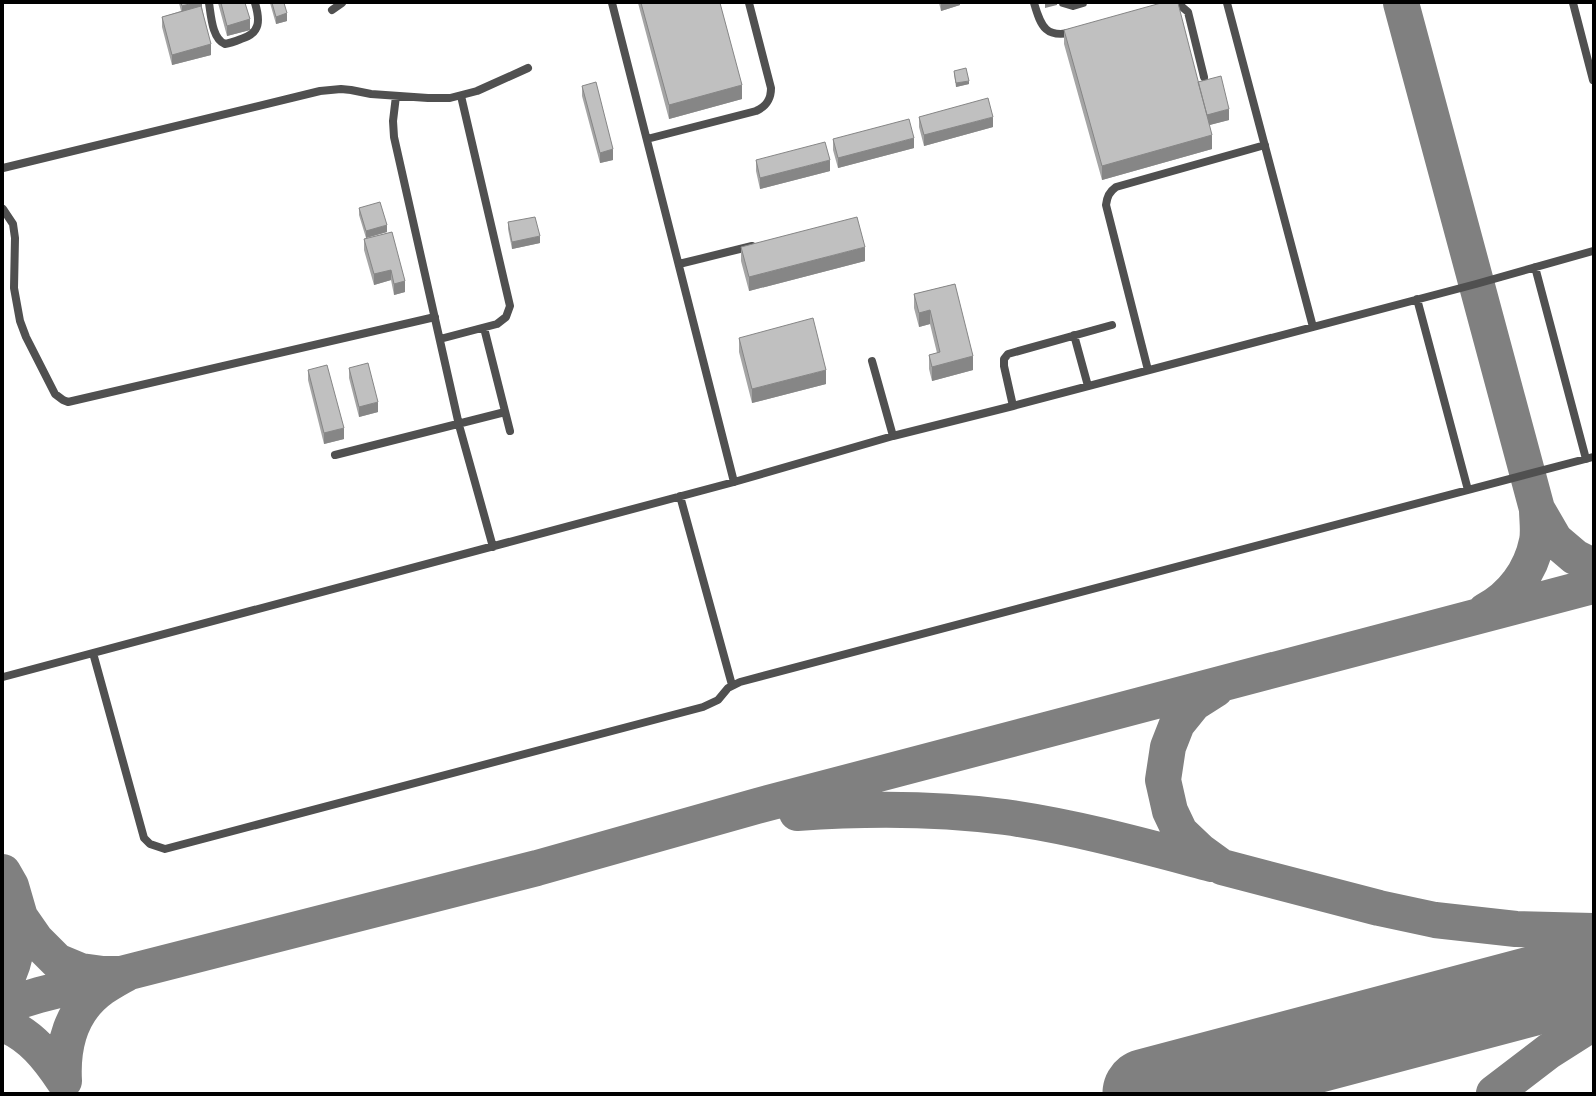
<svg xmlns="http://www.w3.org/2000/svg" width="1596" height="1096" viewBox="0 0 1596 1096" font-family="'Asap Condensed',sans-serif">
	<rect width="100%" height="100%" fill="#fff"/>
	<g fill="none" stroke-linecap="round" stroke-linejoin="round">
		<path stroke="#808080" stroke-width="36" d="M1401 3 1537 509C1537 519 1539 531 1537 541 1531 571 1512 597 1485 611
			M1537 509 1555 540 1575 557 1593 566
			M1216 689 1194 703 1177 724 1168 747 1163 780 1170 811 1180 832 1200 851 1222 867 1379 908 1435 920 1516 929 1593 931
			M797 813C866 808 937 808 1005 817 1076 827 1144 846 1212 864
			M3 872 11 886 20 917 36 940 57 961 81 971 103 974H126C118 978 110 983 102 988 71 1010 62 1045 64 1081 48 1057 31 1035 3 1024
			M3 983C16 968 18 936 20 917
			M3 1006 39 995 537 868 757 806 1593 586
			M1494 1093 1549 1051 1593 1023"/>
		<path stroke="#808080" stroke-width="89" d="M1147 1093 1593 975"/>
		<path stroke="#505050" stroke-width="8" d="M209 3C211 15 212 39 225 44 231 43 236 41 241 39 261 33 260 20 255 3
			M612 3 734 482
			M1034 3C1041 27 1046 39 1074 32
			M1063 3 1073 6 1083 3
			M1227 3 1313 327
			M1573 3 1593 80
			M1170 6H1181L1188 12 1204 77
			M332 10 342 3
			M396 96 393 121 394 137 459 425 493 547
			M647 139 756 111C767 106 771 99 771 88L749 3
			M3 168 320 91 341 89 351 90 371 94 428 98H450L477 91 528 68
			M3 209 13 224 15 238 14 288 20 321 26 337 55 394 63 400 68 402 435 317
			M679 264 752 246
			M1535 267 1586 459
			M1417 299 1468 490
			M484 328 510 431
			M1074 335 1088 386
			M440 339 497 324 506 317 510 306 461 96
			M872 361 893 436
			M1148 370 1106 205C1107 197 1109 192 1116 187L1265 145
			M1013 406 1004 366V359L1008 354 1112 325
			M335 455 505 412
			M680 496 732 685
			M93 653 144 838 150 844 165 849 703 707 718 700 728 688 740 682 1593 457
			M3 677 734 482 893 436 1013 406 1476 284 1593 251"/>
	</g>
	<path fill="#a5a5a5" d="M179 3H202V7L211 55 172 65 162 27V17L181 11Z
		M218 3H245L250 30 227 36Z
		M270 3H284L287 21 276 24Z
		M638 3H720L742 99 669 119Z
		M939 3H960V5L941 11Z
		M1064 30 1198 82 1229 120 1209 125 1212 149 1102 180 1064 44Z
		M954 71 969 84 956 87 954 74Z
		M582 86 613 160 600 163 582 96Z
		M919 117 993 127 924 146 919 127Z
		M833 139 914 148 838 168 833 150Z
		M756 160 830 171 760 189 756 171Z
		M359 208 387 232 366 238 359 215Z
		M508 222 540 243 512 249 508 229Z
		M392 232 405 292 394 295 391 280 374 285 364 250V239Z
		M741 247 865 261 749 291 741 261Z
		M955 284 973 370 932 381 929 369V355L937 353 930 324 919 327 914 308V294Z
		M739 338 826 384 752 403 739 352Z
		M349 368 378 412 359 417 349 378Z
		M308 370 344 439 324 444 308 380Z"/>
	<path fill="#868686" d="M193 3H202V11L182 17V6Z
		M943 3H960V5L941 11V4Z
		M1049 3H1057V5L1045 8V4Z
		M287 13V21L276 24V17Z
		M250 19V30L227 36V26Z
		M211 44V55L172 65V55Z
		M969 81V84L956 87V83Z
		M742 85V99L669 119V105Z
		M1229 109V120L1206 126V115Z
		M993 117V127L924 146V135Z
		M1212 135V149L1102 180V166Z
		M914 138V148L838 168V158Z
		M613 149V160L600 163V153Z
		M830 160V171L760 189V178Z
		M387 225V232L366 238V231Z
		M540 236V243L512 249V242Z
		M865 247V261L749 291V277Z
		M391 270V280L374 285V274Z
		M405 281V292L394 295V284Z
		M930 310V324L919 327V313Z
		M973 356V370L932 381V367Z
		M826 370V384L752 403V389Z
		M378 402V412L359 417V407Z
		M344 428V439L324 444V433Z"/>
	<path fill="#c0c0c0" stroke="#868686" d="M181 3H193L182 6Z
		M221 3H245L250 19 227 26Z
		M272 3H284L287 13 276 17Z
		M641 3H720L742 85 669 105Z
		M1161 3H1178L1212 135 1102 166 1064 30Z
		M201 6 211 44 172 55 162 17Z
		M966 68 969 81 956 83 954 71Z
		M1221 76 1229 109 1207 115 1198 82Z
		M596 82 613 149 600 153 582 86Z
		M988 98 993 117 924 135 919 117Z
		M909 119 914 138 838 158 833 139Z
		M825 142 830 160 760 178 756 160Z
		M380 202 387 225 366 231 359 208Z
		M535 217 540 236 512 242 508 222Z
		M857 217 865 247 749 277 741 247Z
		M392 232 405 281 394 284 391 270 374 274 364 239Z
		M955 284 973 356 932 367 929 355 940 352 930 310 919 313 914 294Z
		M813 318 826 370 752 389 739 338Z
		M368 363 378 402 359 407 349 368Z
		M327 365 344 428 324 433 308 370Z"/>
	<rect width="1596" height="1096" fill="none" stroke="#000000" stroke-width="8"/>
</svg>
